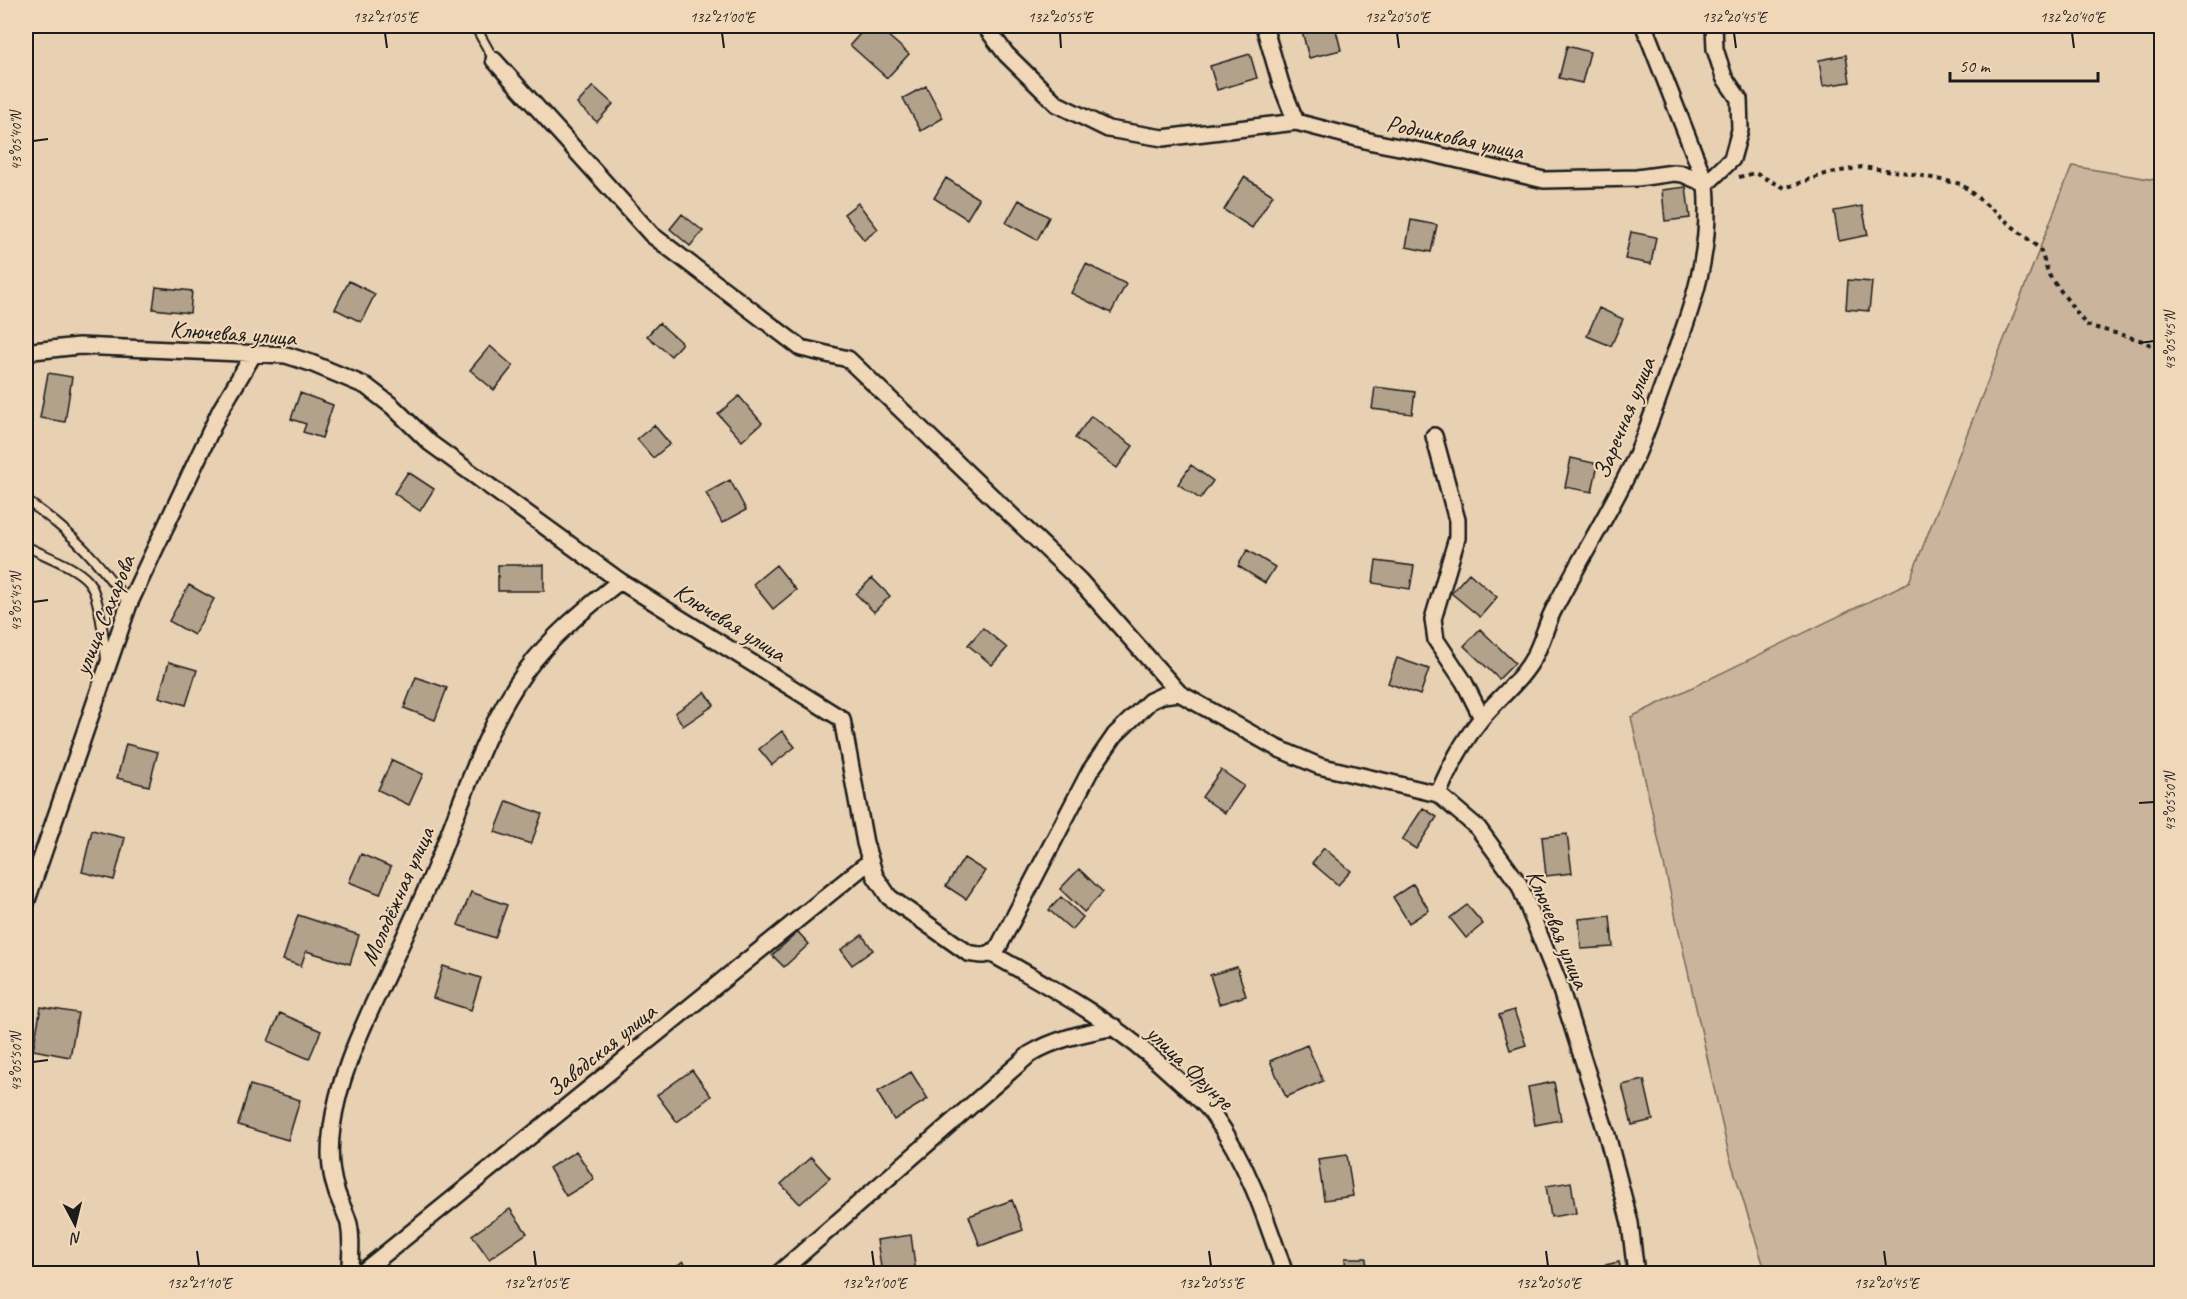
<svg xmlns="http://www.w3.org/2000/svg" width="2187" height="1299" font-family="Caveat,sans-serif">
<rect width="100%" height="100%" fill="#e8d0b2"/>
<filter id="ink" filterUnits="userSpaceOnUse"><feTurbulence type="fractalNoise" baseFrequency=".0167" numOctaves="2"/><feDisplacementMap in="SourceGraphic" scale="12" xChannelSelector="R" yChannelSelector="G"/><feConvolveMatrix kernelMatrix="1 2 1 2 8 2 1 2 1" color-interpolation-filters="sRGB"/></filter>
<g filter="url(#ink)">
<path fill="#cab59c" stroke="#73685c" stroke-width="1.5" d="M2072 166 2161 181V1273H1766L1729 1155 1631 717 1909 582Z"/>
<path fill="#b2a18b" stroke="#1c1c1c" stroke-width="1.5" d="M867 26H877L909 54 887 78 850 45Z
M1326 26H1335L1341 50 1309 58 1302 31Z
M1567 46 1590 52 1582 83 1559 78Z
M1250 54 1257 78 1217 90 1210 66Z
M1846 55 1850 82 1823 86 1819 60Z
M593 86 613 104 597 122 577 104Z
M926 86 943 118 921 131 903 98Z
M1244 177 1273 195 1252 228 1224 210Z
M946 178 979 199 967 219 934 198Z
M1686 187 1690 218 1665 221 1662 190Z
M1019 200 1049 217 1037 240 1006 223Z
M858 203 878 229 864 240 844 214Z
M1862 206 1868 235 1839 241 1834 211Z
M682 214 703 231 690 246 670 229Z
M1411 220 1437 225 1431 252 1406 247Z
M1631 232 1656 237 1651 264 1625 259Z
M1086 264 1126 284 1111 313 1071 293Z
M1848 280 1872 282 1869 311 1846 309Z
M349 281 375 294 361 322 335 309Z
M156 287 192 291 190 313 153 309Z
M1599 308 1623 319 1611 346 1587 336Z
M659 323 682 343 671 356 647 336Z
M490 346 513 366 494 390 470 370Z
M48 373 72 377 65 422 40 418Z
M1375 387 1415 392 1412 414 1372 409Z
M300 393 333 405 322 438 303 432 306 424 291 419Z
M739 396 762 423 742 441 718 414Z
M1091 416 1133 446 1117 468 1075 438Z
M654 425 670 444 653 458 637 439Z
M1571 458 1598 464 1592 492 1565 487Z
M1191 465 1213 481 1200 499 1178 484Z
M408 472 434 489 420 511 394 493Z
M730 480 746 510 722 523 706 493Z
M1247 550 1275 567 1265 583 1238 566Z
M1376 561 1414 566 1410 589 1373 583Z
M498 565H544V591H498Z
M776 565 796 590 773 609 753 584Z
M1469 573 1497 597 1480 617 1451 593Z
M872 578 890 596 874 612 856 594Z
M189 585 214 599 194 635 169 621Z
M983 628 1007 648 992 665 968 645Z
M1480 629 1515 663 1499 679 1464 646Z
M1397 658 1429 669 1420 695 1388 683Z
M169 662 197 670 186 705 159 697Z
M416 677 447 688 435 720 404 708Z
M705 692 714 705 683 726 675 713Z
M782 731 795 747 772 765 759 749Z
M126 744 158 752 149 786 117 778Z
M392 760 423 774 409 805 378 790Z
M1221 770 1244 786 1225 813 1202 797Z
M507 801 542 814 531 844 495 832Z
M1423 808 1437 817 1416 849 1402 840Z
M92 830 125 838 114 880 82 872Z
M1567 834 1572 873 1546 876 1542 837Z
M1324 848 1351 871 1338 885 1312 863Z
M361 854 391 867 380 894 349 882Z
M964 858 985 871 966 899 946 886Z
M1079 869 1103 892 1084 912 1060 889Z
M1413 884 1429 910 1409 923 1393 897Z
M471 892 507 905 495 938 458 925Z
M1061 897 1083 917 1072 930 1049 910Z
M1467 905 1483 924 1466 938 1450 918Z
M298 915 359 935 350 964 306 951 301 966 283 960Z
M1610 916 1613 947 1581 949 1579 919Z
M798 932 809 944 784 967 772 955Z
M862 935 873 950 852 965 841 950Z
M443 966 481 978 471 1010 433 998Z
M1237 967 1246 996 1219 1004 1210 975Z
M41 1007 78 1013 70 1057 33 1050Z
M1514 1010 1526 1045 1510 1050 1499 1015Z
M280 1013 321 1031 309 1059 268 1041Z
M1307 1045 1323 1081 1286 1097 1270 1061Z
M692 1070 711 1096 677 1122 657 1095Z
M911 1072 928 1099 894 1120 877 1092Z
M1644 1080 1653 1120 1632 1125 1622 1085Z
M1554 1082 1561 1120 1535 1125 1528 1087Z
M250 1085 300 1100 288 1140 238 1125Z
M576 1151 594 1179 566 1196 549 1168Z
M1347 1155 1353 1196 1324 1200 1318 1159Z
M811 1157 830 1178 800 1204 781 1184Z
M1571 1182 1576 1213 1551 1217 1546 1186Z
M1012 1200 1023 1230 980 1246 969 1216Z
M510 1209 527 1233 489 1259 472 1235Z
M911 1235 916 1274H882L877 1240Z
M1345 1258H1366L1367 1274H1346Z
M683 1261 692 1274H666Z
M1619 1262 1622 1274H1597L1596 1267Z"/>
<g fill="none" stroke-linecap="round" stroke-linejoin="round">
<defs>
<path id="service" d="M475 26 494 60
M26 501C37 507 46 515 56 523 88 549 105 572 129 604
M26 548 32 549C48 557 76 567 88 581 100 595 104 641 106 659"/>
<path id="minor" d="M985 26 1006 54 1057 104 1108 129 1163 138 1296 122
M1264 26 1281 84 1296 122 1373 142 1425 152 1544 180 1637 178 1674 173 1683 174 1706 184
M494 60 652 235 801 348 848 359 1079 580 1179 693
M1706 184 1732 159 1740 130 1739 99 1724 77 1715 49 1714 26
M26 356 33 351 79 346 286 355 311 363 366 386 392 406 430 443 620 581 842 719 865 843 875 876 889 897 968 953C982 956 989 957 999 946L1090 771 1115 735 1150 701 1163 695 1179 693 1277 748 1319 766 1438 794 1478 828 1519 884 1558 981 1607 1135 1630 1223 1636 1274
M1434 436 1457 520V538L1433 619 1436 640 1464 682 1482 718
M1438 794C1451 765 1461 744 1481 719 1498 698 1521 681 1534 657 1542 643 1546 625 1553 611 1579 561 1609 514 1633 463 1647 433 1657 400 1669 369 1693 307 1712 252 1706 184L1644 26
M26 903 129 604 221 409 253 355
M992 954C1060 992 1122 1027 1179 1081 1190 1091 1203 1101 1212 1113 1247 1161 1266 1218 1285 1274
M349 1274C351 1257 352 1240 349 1224 346 1212 339 1201 336 1190 329 1168 329 1149 332 1127 338 1082 357 1039 376 998 394 960 412 921 429 883 460 812 480 735 525 672 551 636 586 608 620 581
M360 1274 870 861
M778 1274 1030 1054C1057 1038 1085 1033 1115 1027"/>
</defs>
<use href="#service" stroke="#1c1c1c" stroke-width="12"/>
<use href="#minor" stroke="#1c1c1c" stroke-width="20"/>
<path stroke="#1c1c1c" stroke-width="4" stroke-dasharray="4.5 4.5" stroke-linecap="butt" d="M1739 177 1755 173 1785 188 1825 174 1862 167 1908 173 1961 184 2040 249 2049 275 2086 325 2140 340 2162 350"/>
<use href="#service" stroke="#f0d7b8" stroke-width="8"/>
<use href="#minor" stroke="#f0d7b8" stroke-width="15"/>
</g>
</g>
<path fill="none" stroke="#1c1c1c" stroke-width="2" d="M385 33 387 48M722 33 724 48M1060 33 1061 48M1397 33 1399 48M1734 33 1736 48M2072 33 2074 48M33 141 48 139M2139 343 2154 341M33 602 48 600M2139 803 2154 802M33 1062 48 1060M197 1251 199 1266M534 1251 536 1266M872 1251 874 1266M1209 1251 1211 1266M1546 1251 1548 1266M1884 1251 1886 1266"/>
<g text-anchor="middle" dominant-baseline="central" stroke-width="4.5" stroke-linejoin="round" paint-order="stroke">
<g font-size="24" fill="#1c1c1c" stroke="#f0d7b8">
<text transform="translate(1455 137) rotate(12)">Родниковая улица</text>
<text transform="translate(233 333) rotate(4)">Ключевая улица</text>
<text transform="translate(1624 418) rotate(-68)">Заречная улица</text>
<text transform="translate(104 615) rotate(-68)">улица Сахарова</text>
<text transform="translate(730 622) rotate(32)">Ключевая улица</text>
<text transform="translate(397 896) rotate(-66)">Молодёжная улица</text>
<text transform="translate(1558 929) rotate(67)">Ключевая улица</text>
<text transform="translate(601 1050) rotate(-39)">Заводская улица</text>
<text transform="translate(1190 1067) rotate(44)">улица Фрунзе</text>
</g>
</g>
<rect width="2187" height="1299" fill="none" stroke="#f0d7b8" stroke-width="66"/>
<g transform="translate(75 1224) rotate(173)" stroke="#f0d7b8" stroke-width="4.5" paint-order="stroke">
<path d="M0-4.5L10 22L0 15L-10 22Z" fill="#1c1c1c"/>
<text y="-9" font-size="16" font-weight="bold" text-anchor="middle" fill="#1c1c1c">N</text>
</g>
<path d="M1950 72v9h148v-9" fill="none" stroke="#1c1c1c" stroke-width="3"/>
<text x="1959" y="72" font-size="18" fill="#1c1c1c" stroke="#f0d7b8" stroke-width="4.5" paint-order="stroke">50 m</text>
<rect x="33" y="33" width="2121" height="1233" fill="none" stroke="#1c1c1c" stroke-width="2"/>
<g font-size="15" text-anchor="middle" fill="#1c1c1c">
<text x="385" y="22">132°21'05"E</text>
<text x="722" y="22">132°21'00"E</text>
<text x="1060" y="22">132°20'55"E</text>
<text x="1397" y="22">132°20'50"E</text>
<text x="1734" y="22">132°20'45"E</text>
<text x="2072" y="22">132°20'40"E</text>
<text transform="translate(16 141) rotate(-90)" y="5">43°05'40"N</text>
<text transform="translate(2170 341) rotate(-90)" y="5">43°05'45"N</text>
<text transform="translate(16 602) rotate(-90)" y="5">43°05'45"N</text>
<text transform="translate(2170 802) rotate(-90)" y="5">43°05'50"N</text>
<text transform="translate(16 1062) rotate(-90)" y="5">43°05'50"N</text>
<text x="199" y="1288">132°21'10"E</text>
<text x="536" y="1288">132°21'05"E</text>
<text x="874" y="1288">132°21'00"E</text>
<text x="1211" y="1288">132°20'55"E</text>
<text x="1548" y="1288">132°20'50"E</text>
<text x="1886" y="1288">132°20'45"E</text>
</g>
</svg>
